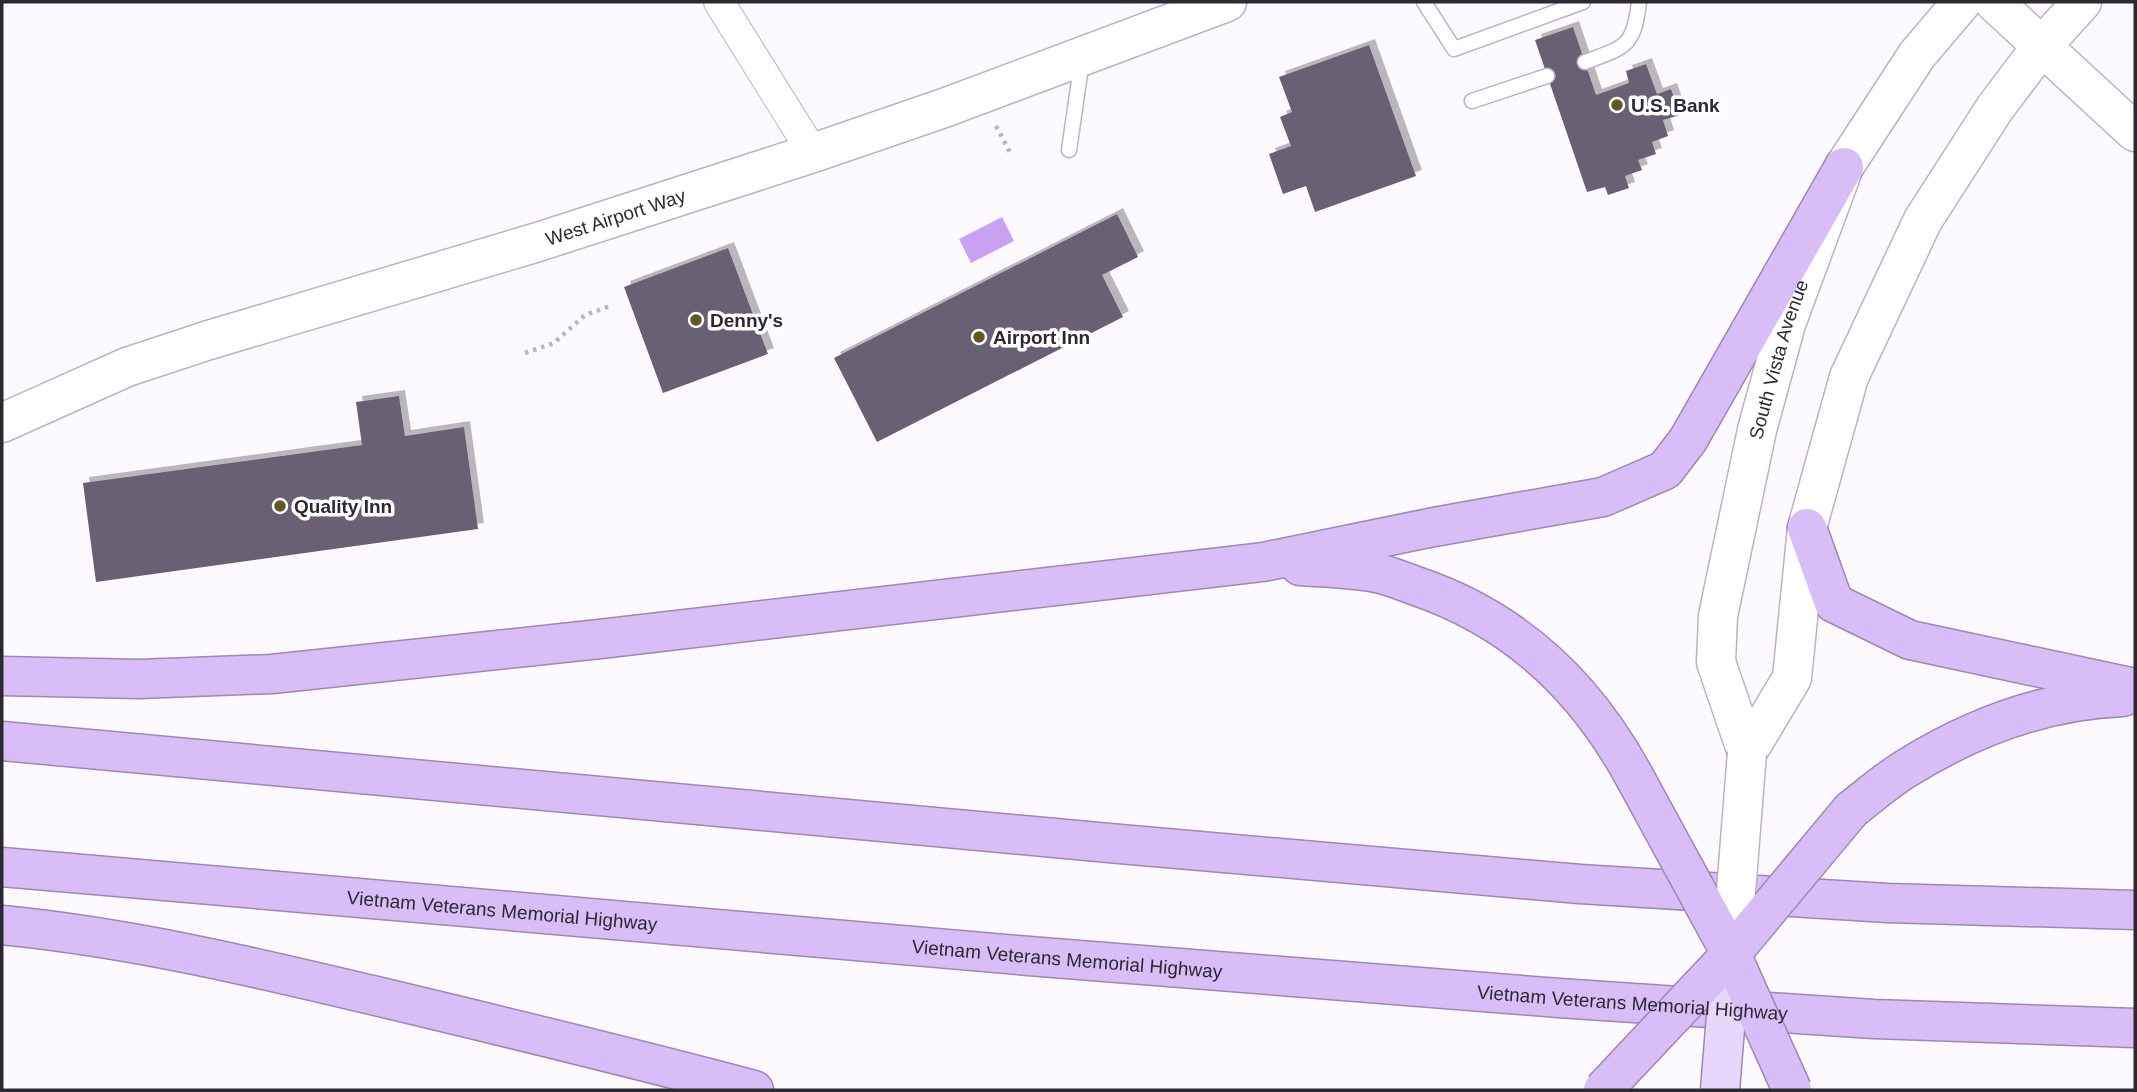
<svg xmlns="http://www.w3.org/2000/svg" width="2137" height="1092" font-family="Arial,sans-serif">
<defs>
<filter id="shadow"><feDropShadow dx="6" dy="-6" stdDeviation="0" flood-color="#0004"/></filter>
</defs>
<rect width="100%" height="100%" fill="#fcfafe"/>
<path fill="#c9a1f3" d="M1002 217 1014 241 971 263 959 239Z"/>
<path fill="#696073" filter="url(#shadow)" d="M1573 27 1596 95 1629 83 1626 71 1646 64 1657 94 1671 89 1680 115 1663 120 1668 136 1652 142 1656 154 1638 160 1642 170 1625 176 1629 188 1608 195 1605 187 1587 192 1535 40Z
M1369 45 1416 176 1315 212 1306 186 1283 194 1269 154 1291 146 1280 117 1292 112 1279 77Z
M1117 214 1138 257 1102 275 1123 317 877 442 834 358Z
M728 248 768 354 663 393 624 287Z
M399 396 405 436 464 427 478 529 96 582 83 483 362 445 356 402Z"/>
<g fill="none" stroke-linecap="round" stroke-linejoin="round">
<defs>
<path id="lane" d="M1424 2 1454 49 1583 2
M1585 62C1625 47 1634 47 1639 2
M1472 101 1547 76
M1069 150 1082 60"/>
<path id="street" d="M719 2 813 153"/>
<g id="secondary">
<path d="M1994 2 2135 132"/>
<path id="s1" d="M2 423 127 367 209 340 538 242 813 153 944 108 1227 2"/>
<path d="M1747 753 1792 678 1807 528 1849 377 1923 220 1995 108 2041 47 2082 2"/>
<path id="s2" d="M1747 753 1716 662 1718 616 1757 430 1786 324 1844 167 1917 55 1962 2"/>
</g>
<g id="highway">
<path d="M1807 528 1834 603 1910 640 2135 688"/>
<path d="M1300 566C1326 568 1355 568 1381 574 1393 577 1405 582 1416 586 1514 619 1585 686 1634 776"/>
<path d="M2 676 139 679 272 674 600 639 1263 562 1434 527 1603 497 1665 470 1688 440 1844 167"/>
<path d="M2 741 1120 844 1580 884 1888 903 2135 910"/>
<path d="M1851 810C1869 796 1887 780 1907 768 1973 727 2045 700 2123 697"/>
<path id="s3" d="M2 867 1029 956 1559 998 1874 1019 2135 1028"/>
<path d="M2 925C135 938 263 969 393 1000 514 1029 634 1058 754 1090"/>
</g>
</defs>
<use href="#lane" stroke="#bcb2c8" stroke-width="17"/>
<use href="#street" stroke="#bcb2c8" stroke-width="32"/>
<use href="#secondary" stroke="#bcb2c8" stroke-width="41"/>
<use href="#highway" stroke="#9c89b2" stroke-width="41"/>
<path stroke="#b9b7bc" stroke-width="4.5" stroke-dasharray="3.5 5" stroke-linecap="butt" d="M996 126 1012 156
M525 353 554 343 585 315 613 305"/>
<use href="#lane" stroke="#fff" stroke-width="14"/>
<use href="#street" stroke="#fff" stroke-width="30"/>
<use href="#secondary" stroke="#fff" stroke-width="38"/>
<use href="#highway" stroke="#d8bdf7" stroke-width="38"/>
<defs>
<path id="secondary-bridge" d="M1731 954 1747 753"/>
<path id="primary-bridge" d="M1720 1090 1731 954"/>
<path id="highway-bridge" d="M1634 776 1731 954 1792 1090
M1603 1090 1731 954 1851 810"/>
</defs>
<use href="#secondary-bridge" stroke="#bcb2c8" stroke-width="41" stroke-linecap="butt"/>
<use href="#primary-bridge" stroke="#9c89b2" stroke-width="41" stroke-linecap="butt"/>
<use href="#highway-bridge" stroke="#9c89b2" stroke-width="41" stroke-linecap="butt"/>
<use href="#secondary-bridge" stroke="#fff" stroke-width="38"/>
<use href="#primary-bridge" stroke="#e8d7fa" stroke-width="38"/>
<use href="#highway-bridge" stroke="#d8bdf7" stroke-width="38"/>
</g>
<g fill="#635723" stroke="#fff" stroke-width="2.5">
<circle cx="1617" cy="105" r="7"/>
<circle cx="696" cy="320" r="7"/>
<circle cx="979" cy="337" r="7"/>
<circle cx="280" cy="506" r="7"/>
</g>
<g text-anchor="middle" dominant-baseline="central" stroke-width="7" stroke-linejoin="round" paint-order="stroke">
<g font-size="19" font-weight="bold" fill="#2d2932" stroke="#fff" text-anchor="start">
<text x="1631" y="105">U.S. Bank</text>
<text x="710" y="320">Denny's</text>
<text x="993" y="337">Airport Inn</text>
<text x="294" y="506">Quality Inn</text>
</g>
<g font-size="19" fill="#2d2932" stroke="#fff">
<text stroke="none"><textPath href="#s1" startOffset="648">West Airport Way</textPath></text>
<text stroke="none"><textPath href="#s2" startOffset="406">South Vista Avenue</textPath></text>
<text stroke="none"><textPath href="#s3" startOffset="502">Vietnam Veterans Memorial Highway</textPath></text>
<text stroke="none"><textPath href="#s3" startOffset="1069">Vietnam Veterans Memorial Highway</textPath></text>
<text stroke="none"><textPath href="#s3" startOffset="1636">Vietnam Veterans Memorial Highway</textPath></text>
</g>
</g>
<rect width="2137" height="1092" fill="none" stroke="#2d2932" stroke-width="7"/>
</svg>
